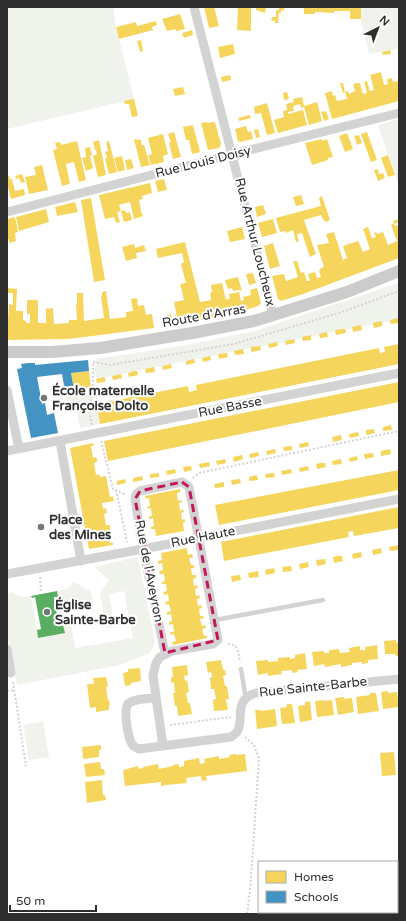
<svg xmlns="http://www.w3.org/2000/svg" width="406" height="921" font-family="'Varela Round',sans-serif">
<rect width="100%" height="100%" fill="#fff"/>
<path fill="#f0f3ec" d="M7 7H113L116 27 134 99 7 129Z
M361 7H399V49L369 54 361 19Z
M399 119V186L378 125Z
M399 283V319L96 379 95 371 96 359 181 346 255 331Z
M91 387 97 404 100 424 80 428 76 404 67 406 65 391Z
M138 557 155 643 150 653 120 665 17 685 7 632V594L11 592 23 597 31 596 39 638 64 633 57 591 67 589 74 582 90 591 93 600 68 605 75 648 133 638 124 591 109 594 115 627 106 628 100 593 109 580 94 567Z
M43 721 49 757 29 760 23 725Z"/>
<path fill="#f6d55c" d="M204 7H214L219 26 209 28Z
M238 7H251V31L237 30Z
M256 7H266L265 13 256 10Z
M279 7H284V11L281 10V13H279L278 23H275V21L271 20 272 17H276V10H279Z
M304 7H361V19H350V11H334V13L315 12V14H304Z
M180 14 185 29 176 31V29L167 31 162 19Z
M156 21 157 25 152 27 153 30 119 39 116 27 136 22 137 26Z
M192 30 193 35 184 38 182 33Z
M141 40 143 51 140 52 137 41Z
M233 44 235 54 220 58 218 47Z
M390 50 391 54 383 55 382 52Z
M381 72 384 85 388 84 387 79 392 78 393 82 398 81 399 101 332 119 325 93 332 91 333 96 335 95 337 101 347 99 345 92 348 91 349 94 355 91 353 84 357 83H360L363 94 367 93 364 82 367 81 370 91 374 90 370 75Z
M230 75 231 80 222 82 221 77Z
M340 83H343L345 92 343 93Z
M183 87 185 94 175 96 173 89Z
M287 92 289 99 284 100 283 93Z
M302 97 304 106 317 102 322 121 309 125 304 107 301 108 300 104 293 106 294 111 288 112V114L303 110 307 125 278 133 274 120 284 117 283 111 287 110 286 104 294 102 293 99Z
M134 99 138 116 132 117 129 104H125L124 101Z
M267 103 275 133 267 135 261 113 255 114 254 107Z
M326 111 329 119 324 121 321 112Z
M250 115 251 118 239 121 238 118Z
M207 122V123L215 122 221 144 219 148 208 150 201 123Z
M193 125 200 152 192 154 189 140H186L183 127Z
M246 126 248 132 251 131 253 139 240 142 238 141 235 129Z
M258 129 260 137 256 138 254 130Z
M174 132 181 157 173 159 169 143 171 142 168 134Z
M367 132 377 160 371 162 361 134Z
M347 133 353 149 345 152 339 136Z
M163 134 168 154 163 156 164 162 151 165 148 155 152 154 148 138Z
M359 135 362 143 357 145 354 136Z
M134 139 141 140 142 145H144L150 165 141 167Z
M322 139V141L327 139 333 157 328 158V160L312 165 305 143Z
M99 140 106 175 98 177 93 156 97 154 96 150H95L93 142Z
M77 141 86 180 79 182 74 162 66 164 70 184 62 186 53 150 57 149 55 143 60 142 61 145Z
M109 141 117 172 109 174 105 159 107 158 105 152 108 151 106 142Z
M90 147 92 155 90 156 93 168 86 171 82 158 86 157 85 148Z
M388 155 395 175 388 177 381 158Z
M122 156 125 170 118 172 114 158Z
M131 159 134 168 127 170 125 160Z
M42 165 48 190 29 194 25 177 36 175 34 167Z
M378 169 379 174 383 173 385 178 378 181 374 170Z
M22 174 25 182 21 183 19 178 16 179 15 176Z
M7 176H9L10 179H12L15 191 24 189 25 195 11 199 7 183Z
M164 179 167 190 158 192 155 181Z
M150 183 152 193 142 196 143 199 139 200 141 209H140L143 216 134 219 130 202 119 205 121 211 125 210 126 213 130 212 132 220 124 222 121 211 117 212 120 222 116 223 114 217 105 219 99 195Z
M301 195 304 204 296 206 293 197Z
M322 196 330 220 326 222 323 219 321 215 304 220 316 254 310 257 302 233 297 234 299 241 296 242 293 230 286 233 285 231 280 232 276 218 321 206 319 198Z
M91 198 105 280 94 282 81 200Z
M75 202 78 212 57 216 55 207Z
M263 205 266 214 257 217 255 207Z
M46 209 49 222 19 231 16 217Z
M15 217 18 232 15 233 16 241 10 243 7 236V219Z
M273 219 277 233 262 237 258 223Z
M399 219V222L394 224 395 226 397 225 399 229V258L303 294 281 301 278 299 272 276 284 274 286 281 298 277 293 261H297L301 273 304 272 307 281H310L308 274 315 272 317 278 321 277 319 271 321 268 324 267 317 245 329 243 326 234 334 232 343 260 347 258 343 246 358 241 363 252 370 249 363 229 368 227 372 238 376 237 374 233 376 232 377 234 383 232 388 245 397 241 391 225 394 223 393 221Z
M242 227 245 239 230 242 227 231Z
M185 242 200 302 211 300 210 293 212 292 211 285 222 283 226 300 230 298 229 294 239 292 241 301 244 300 243 297 251 295 250 290 257 288 261 303 258 306 239 312 203 320 190 322 189 319 178 322 174 302 184 300 180 284 186 283 181 264 184 262 182 253 158 258 156 249Z
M273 243 280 266 270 269 264 246Z
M134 244 135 248 144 245 146 251 136 253 137 258 126 261 122 247Z
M253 273 256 283 249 285 246 274Z
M238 277 242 291 239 290 233 291 232 288 228 289 225 280Z
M7 288 17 289 16 311H23V320L26 321V323H30V314H27V300H38V323H46V309L53 308 54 324 69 323V320H77L76 304H77V293H83L84 321 104 318 101 296H102V292L106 291 110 319 126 317V312L133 311 131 299 137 298 138 306 144 305 146 315 152 314 154 328 69 339 7 340 9 304 13 305V293H7Z
M171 314 174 325 168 326 166 315Z
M398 318 399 323 391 324 390 320Z
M382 321V326L374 328 373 323Z
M361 325 362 330 353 332 352 327Z
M342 329H345L346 333 336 335 335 330Z
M327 332 328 337 320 338 319 334Z
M311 335V340L303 341 302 337Z
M294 339 295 343 286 345 285 341Z
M277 342 278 346 269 348 268 344Z
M399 344V364L100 424 97 404 188 386 189 392 197 390 196 385 379 348 380 353 385 352 384 347Z
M260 346 261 350 251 352V347Z
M243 349 244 354 235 355 234 351Z
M227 353 228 357 219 359 218 354Z
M210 356 211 360 203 362 202 358Z
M194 359 195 363 186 365V361Z
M171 364 172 368 163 370 162 366Z
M154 367 155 372 146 373 145 369Z
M89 371 91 387 74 390 71 373Z
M134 371H137L138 375 129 377 128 373Z
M121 374 122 378 113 380 112 376Z
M105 377V382L97 383 96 379Z
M399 382V402L108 461 104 441Z
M391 425 392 430 383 431V427Z
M374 429 375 433 366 435V430Z
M358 432 359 436 350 438 349 434Z
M341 435 342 440 333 442 332 437Z
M308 442 309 446 300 448 299 444Z
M93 443 94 446H91L93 458 96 457 97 460V462L94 463 96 475 99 474 100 477 106 476 110 497 113 496 114 501 102 503 103 509 106 508 107 513 104 514 106 525H110V530H107L110 543H113V545L89 549 70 448Z
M292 446V450L284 451 283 447Z
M275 449 276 453 267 455 266 451Z
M390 449 391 454 381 456V451Z
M258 452 259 456 250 458 249 454Z
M373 453 374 457 365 459 364 454Z
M242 455 243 459 234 462 233 457Z
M357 456 358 460 350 462 349 458Z
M225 459 226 463 217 465 216 461Z
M341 459 342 464 333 465 332 461Z
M209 462 210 466 200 468 199 464Z
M320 463H325L326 467 317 469 316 464Z
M191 466 192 470 184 472 183 467Z
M308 466 309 470 300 472 299 468Z
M175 469 176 473 167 475 166 471Z
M291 469 292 473 282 475 281 471Z
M399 470V490L219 525 215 505Z
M159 473V477L150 478V474Z
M274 473 275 477 266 478 265 474Z
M257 475 258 480 249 481V477Z
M142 476 143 480 133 482V478Z
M125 479 126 483 117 485V481Z
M240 479 241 483 232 485 231 480Z
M224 482V487L215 488 214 484Z
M180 489V492L177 493 178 501 182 500V502L179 503 180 511 183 509 184 512 181 513 182 520 185 519V522L183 523 184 531 156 536 155 529H151V527L154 526 153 518 149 519V516H152L151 508 148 509 147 507 150 506 149 498 146 499 145 496Z
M399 507V528L354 536 353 531 348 532 349 537 224 561 221 542Z
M399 545V550L390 551 389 547Z
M187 548 188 555 192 554 193 558H189L191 565H194V568H191L192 575H196V578L193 579 194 586 197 585 198 588 195 589 196 596 199 595 200 598 197 599 198 606 201 605 202 608 199 609 200 616H203L204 618 200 619 202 626 205 625 206 628 202 629 204 636H207V638L173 645 172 642 176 641 174 634 171 635 170 632H174L173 624 169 625V622L172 621 171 614 167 615V612L171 611 169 604 166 605 165 602 169 601 168 594 164 595 163 592 167 591 166 584H162V582L165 581 164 574H160L159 571 163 570 162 563 158 564V561L162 560 161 553Z
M381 548 382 553 373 555 372 550Z
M361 552 362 557 353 559 352 554Z
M337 556H342L343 561 334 563 333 557Z
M325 559 326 564 317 566 316 560Z
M308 562 309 567 300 569 299 564Z
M291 566 292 571 283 572 282 567Z
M274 568 275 573 266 575 265 570Z
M258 571 259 577 249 578 248 573Z
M240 575 241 580 232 582 231 576Z
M396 640V643H399V656H396L395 654H385L384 641Z
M377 645 378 659 368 660V663L362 664V662L352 663V665L341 667V664L325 667 324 664 314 666 312 652 324 651V653H329V650L339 649 340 653 350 652 349 648 360 646V650H365V647Z
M305 653 307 669 297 670 298 672 292 673V670L281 671 282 674 268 676V673L258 675 256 661 268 660V662L278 661V658L290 657V659L295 658V655Z
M221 660 223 670H225L226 675 223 676 225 686H227L228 692 229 699H226L228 710 214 711 213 700 216 699 214 689H211L210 678 212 677 211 672 208 673 206 662Z
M187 665 188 675 184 676 185 681 187 680 189 692 186 693 188 703H190L192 714 178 716 177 706H175L173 693H175L174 682 171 683V677H173L172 667Z
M140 668 141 681 131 683V685L125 686 123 673 128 672V669Z
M106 677 108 687H106L108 700H109L110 705H109V710L96 712V707L90 708 87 684H94L93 678Z
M388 691V693L397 692 399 707 383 709 381 692Z
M370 693H376L379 711 358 714 356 697 370 695Z
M344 697V699L352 698 354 712 338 715 335 698Z
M323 700 324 701 332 700 334 715 317 717 315 701Z
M310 701 312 720 300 722 298 706 305 705V702Z
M287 704H292L295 723 282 724 280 708 287 707Z
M275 709 277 726 257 729 255 710H260L261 711Z
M101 745V750H99V757L83 759 82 747Z
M394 752 396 775 382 776 380 753Z
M236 754V755L245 754 247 771 206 776 207 780 202 781 201 776 186 778 187 783 166 785 161 786V782L125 786 123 770 138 766V769L143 768V767L158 764 159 769 173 766V765L179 764V767L184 766V761L199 758 200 764 205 763 204 759 219 756V759L230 757 229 755Z
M100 762 101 769H104L105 775 86 777 84 764Z
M102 780 103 795H105L106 800 87 803 85 782Z"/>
<path fill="#4393c3" d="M88 360 89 371 71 373 74 390 65 391 62 374 37 377 42 404 45 403 47 415 54 413 58 433 31 438 17 369 22 368 21 364 28 363H35V365Z"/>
<path fill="#5aae61" d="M57 591 58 597H54L59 626 63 625 65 633 38 638 37 630 41 629 35 597 32 598 31 596Z"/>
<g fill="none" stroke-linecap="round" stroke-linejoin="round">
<path stroke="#d3d3d3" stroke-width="2" stroke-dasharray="2 2" stroke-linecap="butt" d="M93 362 110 365 234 344 342 312 399 291
M92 425 89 410 93 389V362
M101 441 113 489 126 495
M193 478 199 473 399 431
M116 490 127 542
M40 577 41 591
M228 644C239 644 238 653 240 662
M13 682 26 766
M7 691 15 690
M170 725 231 717
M245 737 254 745 259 759 250 891 247 914"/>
<path stroke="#d3d3d3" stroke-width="4.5" d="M215 620 323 600
M241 669 246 699"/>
<path stroke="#d3d3d3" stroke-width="9" d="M194 7 273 315
M7 212 245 151 399 113
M7 390 19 449
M60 441 81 561
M7 451 399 373
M7 574 143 549 399 499
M7 649 11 673
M156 698C148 699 134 698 128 704 123 709 128 738 132 744 134 747 136 748 139 749L231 737C234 735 237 733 238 730 244 719 233 699 256 693L399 679
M163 746 153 675 156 663 160 657 172 651 213 644 218 640 189 487 182 482 140 491 136 494 135 499 143 549 165 653"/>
<path stroke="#ccc" stroke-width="12" d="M7 352H52L100 348 192 333 254 321 347 292 399 271"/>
</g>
<path fill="none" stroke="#c2185b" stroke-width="3" stroke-dasharray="8 5" stroke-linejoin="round" d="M182 482 189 487 218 640 165 653 135 499 140 491Z"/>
<g fill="#777" stroke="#fff" stroke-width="1.5">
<circle cx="44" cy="398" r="4"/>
<circle cx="41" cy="527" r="4"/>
<circle cx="47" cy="612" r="4"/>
</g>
<g text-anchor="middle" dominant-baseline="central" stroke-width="4" stroke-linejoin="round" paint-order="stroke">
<g font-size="13" fill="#2e2e2e" stroke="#fff">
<text transform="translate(203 162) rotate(-14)">Rue Louis Doisy</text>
<text transform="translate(255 242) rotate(76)">Rue Arthur Loucheux</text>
<text transform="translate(204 316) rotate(-10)">Route d'Arras</text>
<text transform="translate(230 407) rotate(-11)">Rue Basse</text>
<text transform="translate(203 537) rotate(-11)">Rue Haute</text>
<text transform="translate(149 571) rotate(79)">Rue de l'Aveyron</text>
<text transform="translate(313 687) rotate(-6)">Rue Sainte-Barbe</text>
</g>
<g font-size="13" font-weight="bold" fill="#2e2e2e" stroke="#fff" text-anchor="start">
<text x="52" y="391">École maternelle<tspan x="52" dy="15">Françoise Dolto</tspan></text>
<text x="49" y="520">Place<tspan x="49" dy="15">des Mines</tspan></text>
<text x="55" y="605">Église<tspan x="55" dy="15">Sainte-Barbe</tspan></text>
</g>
</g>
<rect width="406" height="921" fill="none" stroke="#2e2e2e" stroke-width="16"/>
<rect x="258" y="861" width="140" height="52" fill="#ffffff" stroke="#ababab"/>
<rect x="266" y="871" width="20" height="12" fill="#f6d55c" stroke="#ababab"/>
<text x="294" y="881" font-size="12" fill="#2e2e2e">Homes</text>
<rect x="266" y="891" width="20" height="12" fill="#4393c3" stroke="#ababab"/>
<text x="294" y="901" font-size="12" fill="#2e2e2e">Schools</text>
<g transform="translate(378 28) rotate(42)" stroke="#ffffff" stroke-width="3" paint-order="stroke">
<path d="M0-3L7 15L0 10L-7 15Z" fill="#2e2e2e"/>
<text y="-6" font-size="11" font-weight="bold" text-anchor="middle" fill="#2e2e2e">N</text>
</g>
<path d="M10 905v6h86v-6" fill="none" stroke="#2e2e2e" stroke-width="2"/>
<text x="16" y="905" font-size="12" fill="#2e2e2e" stroke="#ffffff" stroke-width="3" paint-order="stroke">50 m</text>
</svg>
